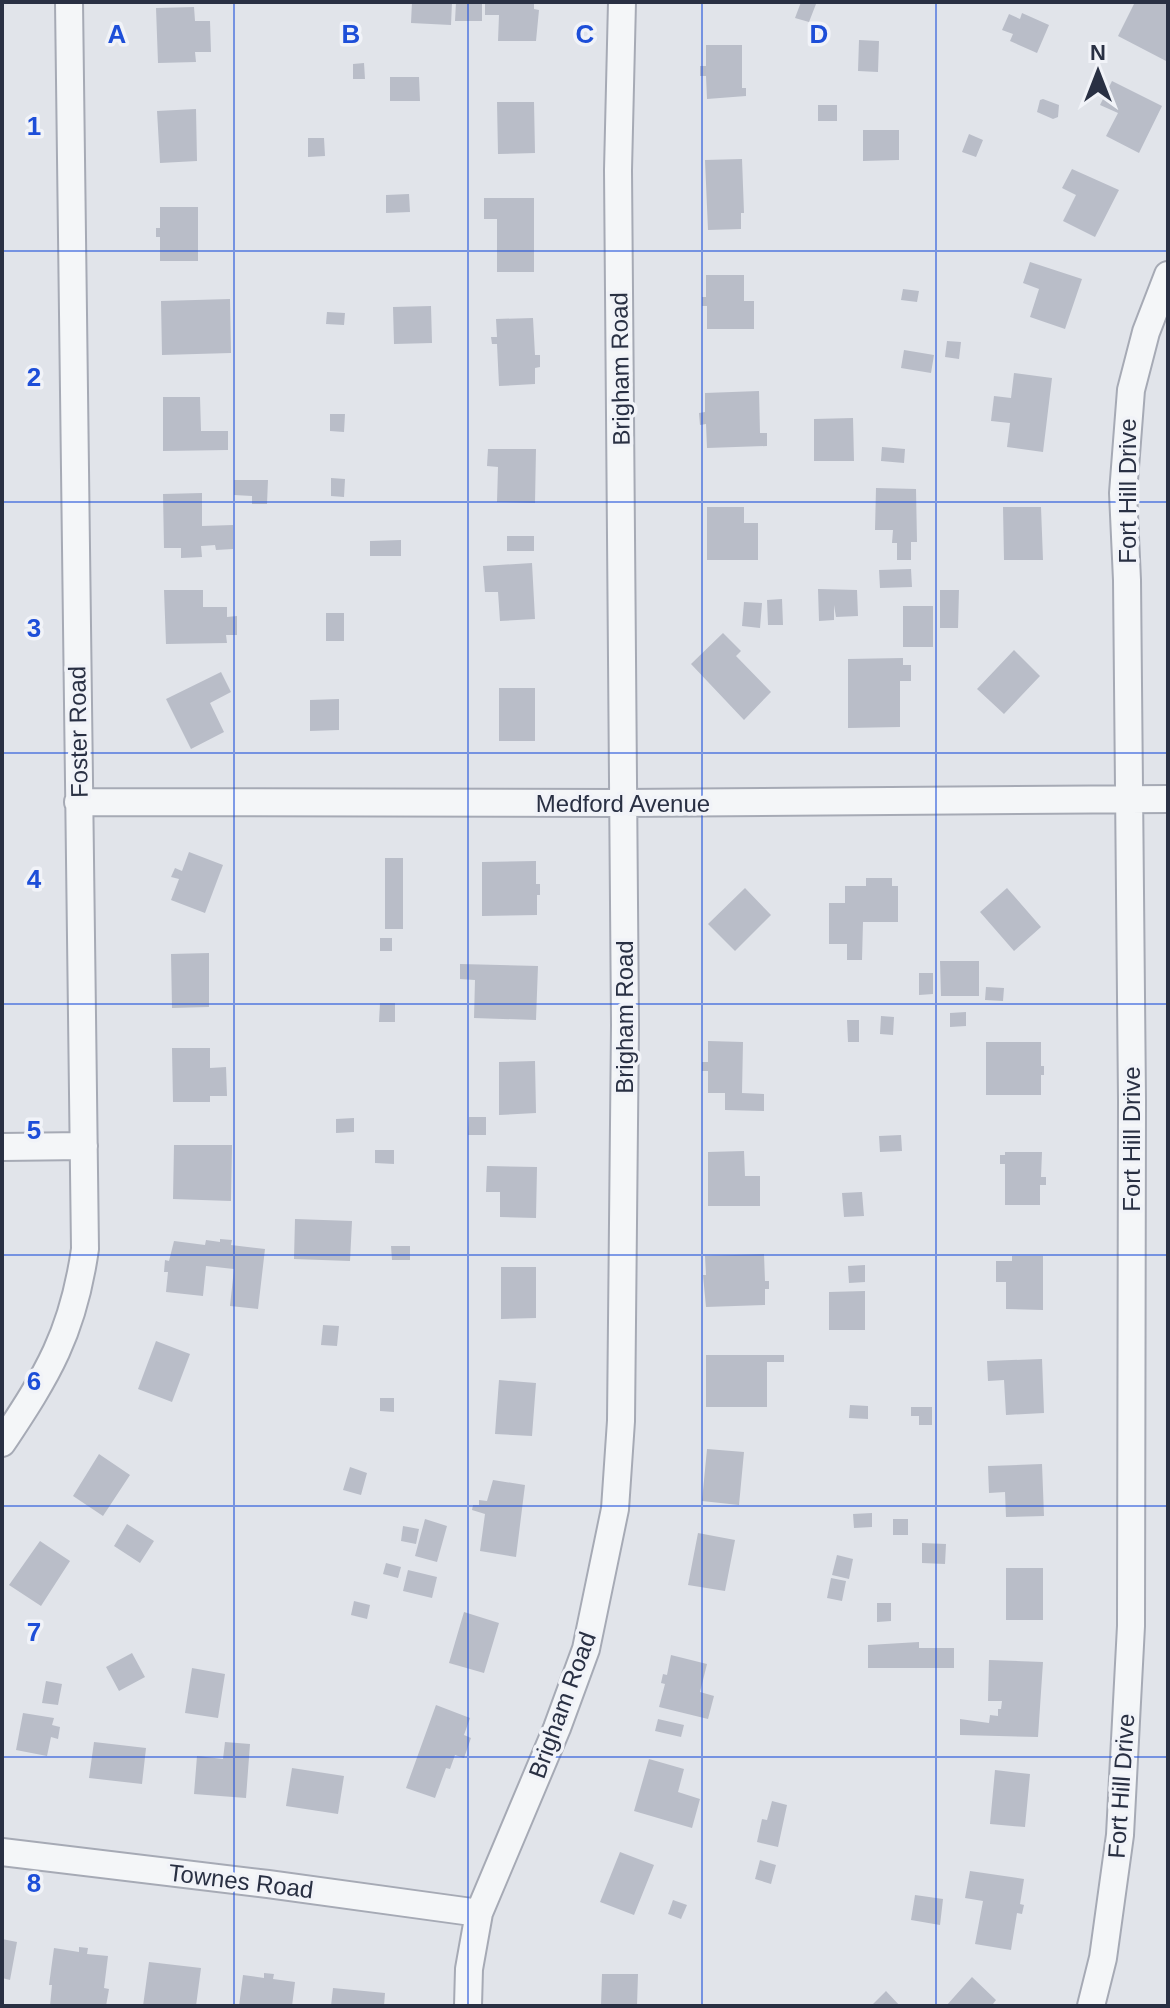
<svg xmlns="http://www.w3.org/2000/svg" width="1170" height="2008" font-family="Arial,sans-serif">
<rect width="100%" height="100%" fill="#e1e4ea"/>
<path fill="#b9bdc8" d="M412 2H452L451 25 411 23Z
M456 2H482V21H455Z
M485 2H534V9L539 10 536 41H498L499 15H485Z
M801 2 816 4 809 22 795 18Z
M1135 2 1168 4V62L1118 36Z
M194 7 195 21H210L211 52H195L196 62 158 63 156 8Z
M1022 13 1049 25 1037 53 1010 41 1013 34 1002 30 1009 14 1020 19Z
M859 40 879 41 878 72 858 71Z
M706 45H742V88H746V96L707 99 706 76H700V66H706Z
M364 63 365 79H353V64Z
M390 77H419L420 101H390Z
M1112 81 1162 106 1139 153 1106 136 1118 113 1100 105Z
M1043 99 1059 105 1058 117 1053 119 1037 112 1040 100Z
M497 102H534L535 153 498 154Z
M818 105H837V121H818Z
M196 109 197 161 160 163 157 111Z
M863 130H899V160L863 161Z
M969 134 983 140 976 157 962 152Z
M308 138H324L325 156 308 157Z
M742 159 744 213H741V229L708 230 705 160Z
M1072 169 1119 190 1095 237 1063 221 1076 195 1062 188Z
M409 194 410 212 386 213V195Z
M484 198H534V272H497V219H484Z
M160 207H198V261H160V237H156V228H160Z
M1030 262 1082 279 1065 329 1030 317 1039 289 1023 283Z
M706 275H744V301H754V329H707V306H702V297H706Z
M903 289 919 291 917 302 901 300Z
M230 299 231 353 162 355 161 301Z
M431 306 432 343 394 344 393 307Z
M327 312 345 313 344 325 326 324Z
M533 318 535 355H540V367L535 368V384L499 386 497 344H492L491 337H497L496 319Z
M947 341 961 342 959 359 945 357Z
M904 350 934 355 931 373 901 368Z
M1014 373 1052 378 1043 452 1007 447 1010 423 991 421 994 396 1011 398Z
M759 391 760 433H767V446L707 448 706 424 700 425 699 413 705 412V393Z
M163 397H200L201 431H228V450L163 451Z
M330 414H345L344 432 330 431Z
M853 418 854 461H814V419Z
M882 447 905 449 904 463 881 461Z
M488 449H536L535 503 497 502 498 467 487 466Z
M331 478 345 479 344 497 331 496Z
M234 480H268L267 504H252V496L234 495Z
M876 488 916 489 917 542H911V560H897V543H892L893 530H875Z
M202 493V526L233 525V549L216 550 215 545 201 546 202 557 181 558V548H164L163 494Z
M707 507H744V523H758V560H707Z
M1003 507H1041L1043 560H1004Z
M507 536H534V551H507Z
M401 540V556H370V541Z
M532 563 535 619 500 621 498 592H485L483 566Z
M911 569 912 587 880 588 879 570Z
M818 589 857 590 858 616 836 617 834 605V620L819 621Z
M164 590H203V607H227V617L237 616V635H226L227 643 166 644Z
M940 590H959L958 628H940Z
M782 599 783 625H768L767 600Z
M744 602 762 603 760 628 742 626Z
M903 606H933V647H903Z
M326 613H344V641H326Z
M723 633 741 651 736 656 771 692 744 720 691 664Z
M1014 650 1040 676 1004 714 977 689Z
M903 658V665H911V681H900V727L848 728V659Z
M221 672 231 692 210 703 224 732 191 749 166 699Z
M499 688H535V741H499Z
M339 699V730L310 731V700Z
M189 852 223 865 205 913 171 900 179 879 171 877 175 868 182 871Z
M385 858H403V929H385Z
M536 861V884H540V895H537V915L482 916V862Z
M866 878H892V886H898V922H863L862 960H847V944H829V903H845V886H866Z
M745 888 771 915 735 951 708 924Z
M1007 888 1041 927 1014 951 980 912Z
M380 938H392V951H380Z
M209 953V1007L172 1008 171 954Z
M940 961H979V996H941Z
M460 964 538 966 536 1020 474 1018 475 980 460 979Z
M919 973H933V994L919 995Z
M986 987 1004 988 1003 1001 985 1000Z
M380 1003H395V1022H379Z
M966 1012V1026L950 1027V1013Z
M881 1016 894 1017 893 1035 880 1034Z
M847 1020H859V1042H848Z
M708 1041 743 1042 742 1093 764 1094V1111L725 1110V1093H708V1071H702V1062H708Z
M986 1042H1041V1066H1044V1075H1041V1095H986Z
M172 1048H210V1068L226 1067 227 1096H210V1102H173Z
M535 1061 536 1113 499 1115V1062Z
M469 1117H486V1135H468Z
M354 1118V1132L336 1133V1119Z
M901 1135 902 1151 880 1152 879 1136Z
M174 1145H232L231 1201 173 1199Z
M375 1150H394V1164L375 1163Z
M744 1151 745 1176H760V1206H708V1152Z
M1005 1152H1042L1041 1177H1046V1185H1040V1205H1005V1164H1000V1155H1005Z
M487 1166 537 1167 536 1218 500 1217V1192H486Z
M862 1192 864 1216 844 1217 842 1193Z
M295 1219 352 1221 350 1261 294 1259Z
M220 1239 232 1240 231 1245 265 1249 258 1309 230 1306 234 1269 206 1266 203 1296 166 1292 168 1272H164L165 1260 169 1261 174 1241 205 1245 206 1240 220 1242Z
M391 1246H410V1260H392Z
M764 1254 765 1281H769V1289H765V1305L706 1307 703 1275H706L705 1256Z
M1012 1256H1043V1310L1006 1309V1282H996V1261H1012Z
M865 1265V1282L849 1283 848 1266Z
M501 1267H536V1318L501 1319Z
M865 1291V1330H829V1292Z
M323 1325 339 1326 337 1346 321 1345Z
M156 1341 190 1354 172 1402 138 1389Z
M706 1355H784V1362H767V1407H706Z
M1042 1359 1044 1413 1006 1415 1004 1380 988 1381 987 1361Z
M499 1380 536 1383 532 1436 495 1434Z
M380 1398H394V1412L380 1411Z
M850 1405 868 1406V1419L849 1418Z
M911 1407H932V1425H919V1416H911Z
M707 1449 744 1452 739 1505 702 1501Z
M99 1454 130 1475 103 1516 73 1496Z
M1042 1464 1044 1516 1006 1517 1005 1492 989 1493 988 1466Z
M350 1467 367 1473 361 1495 343 1490Z
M493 1480 525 1485 516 1557 480 1551 485 1514 472 1510 473 1505H479V1500L487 1501Z
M872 1513V1527L854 1528 853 1514Z
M425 1519 447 1526 437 1562 415 1556Z
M893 1519H908V1535H893Z
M127 1524 154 1541 140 1563 114 1546Z
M403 1526 419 1529 416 1544 401 1541Z
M698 1533 735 1540 725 1591 688 1585Z
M40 1541 70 1561 41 1606 9 1585Z
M922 1543 946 1544 945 1564 922 1563Z
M837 1555 853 1559 849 1579 832 1575Z
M386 1563 401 1567 398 1578 383 1574Z
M1006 1568H1043V1620H1006Z
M408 1570 437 1577 432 1598 403 1591Z
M831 1578 846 1581 842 1601 827 1598Z
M354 1601 370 1605 367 1619 351 1615Z
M877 1603H891V1621L877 1622Z
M464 1612 499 1623 484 1673 449 1663Z
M919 1642V1648H954V1668H868V1645Z
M132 1653 145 1677 119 1691 106 1667Z
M671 1655 707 1664 700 1692 714 1696 708 1719 659 1707 665 1684 661 1683 663 1674 667 1675Z
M989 1660 1043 1662 1038 1737 960 1735V1719L989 1723 990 1715 998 1716V1709H1001L1002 1701H988Z
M192 1668 225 1674 218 1718 185 1713Z
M46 1681 62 1684 58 1705 42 1703Z
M436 1705 470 1718 464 1735 471 1738 464 1758 455 1755 450 1769 446 1768 435 1798 406 1788Z
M23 1713 54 1718 52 1725 60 1727 58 1739 51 1737 47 1756 16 1750Z
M658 1719 684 1725 681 1737 655 1731Z
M94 1742 146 1748 142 1784 89 1778Z
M225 1742 250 1744 246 1798 194 1794 197 1756 223 1759Z
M649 1759 684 1769 678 1792 700 1799 692 1828 634 1811Z
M292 1768 344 1776 338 1814 286 1806Z
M995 1770 1030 1774 1025 1827 990 1824Z
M772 1801 787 1805 778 1847 757 1842 762 1819 767 1820Z
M620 1852 654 1865 634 1915 600 1902Z
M760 1860 776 1865 771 1884 755 1879Z
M970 1871 1024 1879 1020 1904 1024 1905 1022 1914 1017 1913 1011 1950 975 1944 983 1901 965 1898Z
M915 1895 943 1899 940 1925 911 1920Z
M673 1900 687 1905 681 1919 668 1914Z
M2 1939 17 1942 10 1980 2 1978Z
M79 1947 88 1948 87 1954 108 1956 104 1988 109 1989 106 2006H50L52 1985H49L54 1948 79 1952Z
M149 1962 201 1968 196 2006H143Z
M264 1973 274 1974 273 1979 295 1982 292 2006H239L243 1975 264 1978Z
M602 1974H638L637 2006H601Z
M972 1977 996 2000 993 2004 995 2006H946Z
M333 1988 385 1993 384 2006H331Z
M886 1991 900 2006H871Z"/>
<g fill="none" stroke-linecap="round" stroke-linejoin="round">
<defs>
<path id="minor" d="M78 802 623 803 1168 799
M2 1147 84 1146
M2 1443C48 1374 73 1333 85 1249L69 2
M2 1852 268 1884 479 1913
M468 2006 469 1969 479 1913 557 1728 586 1649 615 1509 621 1421 625 1025 618 170 622 2
M1091 2006 1103 1958 1120 1835 1131 1626 1132 1100 1127 580 1123 493 1131 390 1146 332 1168 275"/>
</defs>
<use href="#minor" stroke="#a6aab5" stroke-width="30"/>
<use href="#minor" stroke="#f4f6f8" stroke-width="26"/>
</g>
<path fill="none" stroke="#1d4ed8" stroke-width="2" stroke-opacity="0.55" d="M234 2V2006M468 2V2006M702 2V2006M936 2V2006M2 251H1168M2 502H1168M2 753H1168M2 1004H1168M2 1255H1168M2 1506H1168M2 1757H1168"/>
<g text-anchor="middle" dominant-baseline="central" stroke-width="7" stroke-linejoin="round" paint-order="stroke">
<g font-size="24" fill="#293043" stroke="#f1f3f8">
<text transform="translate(620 369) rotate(-91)">Brigham Road</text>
<text transform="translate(1127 491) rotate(-90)">Fort Hill Drive</text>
<text transform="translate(78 732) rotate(-91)">Foster Road</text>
<text x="623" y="803">Medford Avenue</text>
<text transform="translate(624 1017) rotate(-90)">Brigham Road</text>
<text transform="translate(1131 1139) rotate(-90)">Fort Hill Drive</text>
<text transform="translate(562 1705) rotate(-70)">Brigham Road</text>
<text transform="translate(1121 1786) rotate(-86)">Fort Hill Drive</text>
<text transform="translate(241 1881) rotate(7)">Townes Road</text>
</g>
</g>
<g font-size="26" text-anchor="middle" font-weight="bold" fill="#1d4ed8" stroke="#f1f3f8" stroke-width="7" stroke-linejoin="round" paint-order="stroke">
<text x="117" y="43">A</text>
<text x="351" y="43">B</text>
<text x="585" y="43">C</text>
<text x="819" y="43">D</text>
<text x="34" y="135">1</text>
<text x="34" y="386">2</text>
<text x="34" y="637">3</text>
<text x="34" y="888">4</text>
<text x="34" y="1139">5</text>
<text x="34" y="1390">6</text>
<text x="34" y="1641">7</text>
<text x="34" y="1892">8</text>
</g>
<rect width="1170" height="2008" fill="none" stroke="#293043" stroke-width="8"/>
<g transform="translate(1098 72)" stroke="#f1f3f8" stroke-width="6" paint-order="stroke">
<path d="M0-6L14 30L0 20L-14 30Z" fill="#293043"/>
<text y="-12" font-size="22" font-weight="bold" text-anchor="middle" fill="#293043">N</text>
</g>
</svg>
